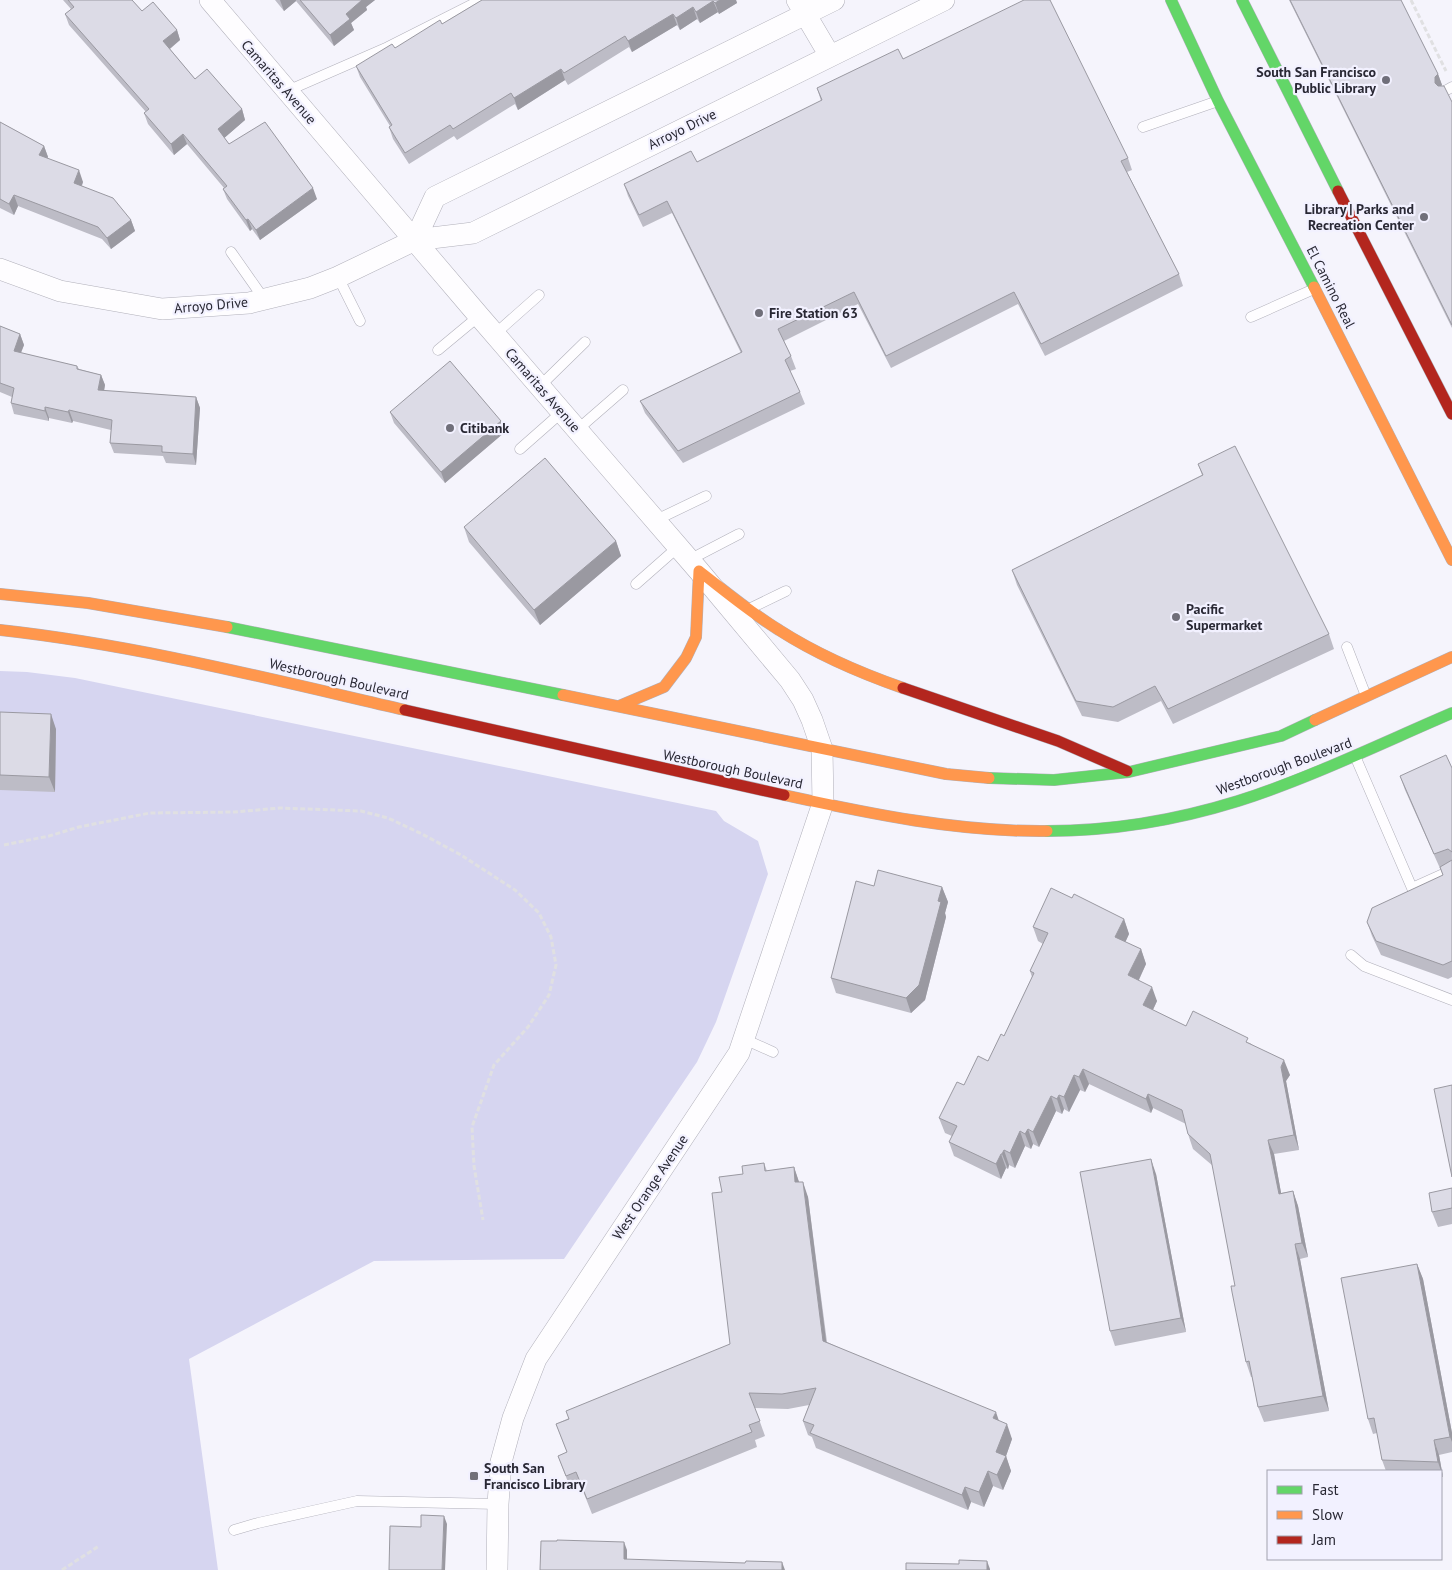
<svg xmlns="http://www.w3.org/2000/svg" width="1452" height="1570" font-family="'PT Sans',sans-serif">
<rect width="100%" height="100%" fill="#f5f4fc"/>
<path fill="#d6d5f0" d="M0 671 27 672 75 678 716 811 724 821 758 841 768 874 716 1022 697 1062 564 1259 374 1261 189 1359 218 1570H0Z"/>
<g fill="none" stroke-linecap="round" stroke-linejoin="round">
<defs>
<path id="lane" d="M287 91 388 47 481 0
M1445 91 1452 87
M1143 127 1218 101
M231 252 264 299
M338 277 360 321
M1251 317 1314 289
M495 334 539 295
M438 350 479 316
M540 386 585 342
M577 430 623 390
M520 449 562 412
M656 520 706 496
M689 560 739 534
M636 584 678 547
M751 608 786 591
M1347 647 1366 696
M1355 756 1412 888 1452 870
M1351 955 1364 966 1452 1000
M744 1039 773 1052
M234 1530 258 1523 357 1501 498 1504"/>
<path id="street" d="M210 0 479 316 699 571 790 680 803 700 812 720 822 749 823 803 739 1053 536 1359 513 1418 501 1462 498 1504 497 1570
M797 0 830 56
M415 240 435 197 834 0
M0 269 60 291 162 309 249 303 310 288 338 277 415 240 473 233 944 0"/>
<path id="fast" d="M1171 0 1218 101 1314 287
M1242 0 1338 191
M227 627 563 695
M989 778 1054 780 1129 772 1281 736 1315 720
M1047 831C1111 831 1177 820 1238 801 1310 778 1382 743 1452 713"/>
<path id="slow" d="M1314 287 1452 560
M699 571C725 591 751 613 779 630 818 655 860 673 903 688
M0 594 88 603 227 627
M0 630C137 645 270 679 405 710
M563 695 946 774 989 778
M619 706 664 687 686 658 696 637 699 571
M1315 720 1452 657
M784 795C871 814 958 832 1047 831"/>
<path id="jam" d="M1338 191 1452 414
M903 688 1058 741 1127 771
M405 710 784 795"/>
</defs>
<use href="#lane" stroke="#b1b0ba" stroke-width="11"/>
<use href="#street" stroke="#b1b0ba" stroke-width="22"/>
<use href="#fast" stroke="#b1b0ba" stroke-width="12"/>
<use href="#slow" stroke="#b1b0ba" stroke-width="12"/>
<use href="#jam" stroke="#b1b0ba" stroke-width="12"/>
<path stroke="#e0e0e2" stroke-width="3" stroke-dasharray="5 2.5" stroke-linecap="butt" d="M1411 0 1446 71
M4 845 49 836 79 827 150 813 235 812 280 808 361 811 388 818 422 834 461 855 515 890 539 913 551 937 556 965 549 995 528 1027 494 1065 472 1127 474 1166 483 1220
M62 1570 99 1546"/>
<use href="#lane" stroke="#fefdff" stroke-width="10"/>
<use href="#street" stroke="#fefdff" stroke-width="21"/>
<use href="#fast" stroke="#63d668" stroke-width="11"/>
<use href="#slow" stroke="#ff974d" stroke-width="11"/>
<use href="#jam" stroke="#b3261e" stroke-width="11"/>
</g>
<path fill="#bdbcc6" d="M63 0H132L142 11 177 30 180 40 170 49 195 79 242 109 245 120 224 138 229 144 317 199 260 240 252 229 250 231 227 199 223 189 224 188 187 144 174 155 148 124 144 113 146 112 69 25 65 14 71 9Z
M275 0H375L366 7 367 10 351 23 354 30 334 46 296 1 284 11Z
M482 0H736L737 3 719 14 718 12 700 23 697 19 680 30 677 25 632 52 629 47 568 85 565 80 518 110 515 104 457 140 454 136 409 164 393 139 389 127 390 126 360 77 356 66 395 48 442 24Z
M1289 0H1401L1438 74 1442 85 1441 86 1452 102V328Z
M903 59 1128 158 1132 170 1127 172 1179 274 1183 286 1045 356 1018 304 891 368 858 304 784 341 791 356 796 369 790 371 800 392 805 404 683 463 645 413 640 401 741 353 672 213 643 227 628 196 624 184 697 162 821 101 817 88Z
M0 122 44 146 48 157 47 158 83 182 82 186 131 220 135 231 111 249 102 239 18 206 14 215 0 208Z
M0 326 20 334 24 345 21 353 77 366 79 369 101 375 105 385 104 391 196 397 200 408 196 465 166 463 163 456 114 453 110 443 111 430 73 421 72 423 49 418V421L14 414 11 403 12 397 0 392Z
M390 412 505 432 445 483 394 423Z
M1198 464 1329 634 1334 649 1173 724 1161 701 1118 722 1082 716 1017 585 1012 570 1202 475Z
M464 527 616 541 621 556 540 625 469 542Z
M0 712 56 729 55 792 0 790Z
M1452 768V977L1448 979 1381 955 1372 936 1367 922 1443 875 1405 790 1400 776Z
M874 886 942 887 948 902 945 913 946 917 925 1000 911 1013 836 993 831 978Z
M1072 898 1124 919 1129 934 1125 942 1141 949 1146 964 1139 980 1157 1001 1153 1010 1186 1026 1250 1043 1290 1075 1286 1081 1299 1150 1274 1154 1281 1193 1293 1191 1298 1206 1308 1257 1300 1259 1329 1411 1264 1422 1258 1407 1252 1377H1251L1246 1362 1235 1286 1213 1166 1193 1149 1188 1134 1186 1124 1153 1108 1151 1113 1089 1084 1085 1092 1080 1090 1069 1112 1064 1109 1062 1114 1056 1111 1039 1147 1033 1144 1031 1149 1025 1146 1015 1168 1009 1165 1008 1169 1006 1168 1001 1179 954 1156 949 1142 952 1136 945 1133 939 1118 964 1085 988 1061 1004 1036 1032 977 1030 971 1043 944 1038 941 1033 927Z
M764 1163 767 1171 794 1167 799 1182 808 1197 827 1342 999 1421 1012 1439 1006 1456 1011 1471 1003 1490 993 1486 984 1507 971 1502 968 1510 816 1448 812 1437 808 1435 803 1421 809 1405 788 1409 755 1408 765 1436 755 1440 757 1447 592 1514 581 1486 571 1490 558 1456 567 1452 556 1424 730 1344 722 1192 743 1174Z
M1156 1174 1186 1332 1115 1346 1110 1331Z
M1452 1188V1224L1438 1227 1432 1212Z
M1417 1264 1423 1279 1452 1433V1452L1439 1455 1443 1477H1441V1471H1386L1382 1460 1377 1433 1373 1434 1368 1419Z"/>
<path fill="#9a99a1" d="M280 0H296V1L284 11Z
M362 0H375L366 7 367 10 351 23 354 30 334 46 330 35 346 14Z
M720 0H736L737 3 719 14 715 3Z
M713 1 718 12 700 23 696 12Z
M693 7 697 19 680 30 676 18Z
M673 14 677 25 632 52 628 41Z
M177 30 180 40 167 51 163 41Z
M561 69 565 80 518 110 514 98Z
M1438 74 1442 85 1439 88 1435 83V77Z
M242 109 245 120 222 140 218 129Z
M183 134 187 144 174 155 171 144Z
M44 146 48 157 43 167 39 155Z
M79 170 83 182 78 194 74 183Z
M313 188 317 199 260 240 256 230Z
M14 195 18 206 14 215 9 204Z
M248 219 252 229 250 231 246 220Z
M131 220 135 231 111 249 107 238Z
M20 334 24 345 17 362 14 351Z
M101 375 105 385 102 401 98 390Z
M196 397 200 408 196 465 193 454Z
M45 407 49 418V421L45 411Z
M69 410 73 421 72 423 68 412Z
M501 421 505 432 445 483 441 472Z
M616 541 621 556 540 625 534 610Z
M51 714 56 729 55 792 49 777Z
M942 887 948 902 945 913 946 917 925 1000 911 1013 906 998 938 901Z
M1124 919 1129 934 1121 952 1115 937Z
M1141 949 1146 964 1134 990 1128 975Z
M1152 987 1157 1001 1148 1020 1143 1005Z
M1284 1060 1290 1075 1286 1081 1299 1150 1294 1135 1281 1067Z
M1083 1069 1089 1084 1085 1092 1079 1077Z
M1074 1075 1080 1090 1069 1112 1064 1097Z
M1148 1094 1153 1108 1151 1113 1146 1099Z
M1059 1095 1064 1109 1062 1114 1057 1099Z
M1051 1096 1056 1111 1039 1147 1033 1132Z
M1028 1129 1033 1144 1031 1149 1025 1134Z
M1020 1131 1025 1146 1015 1168 1010 1153Z
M1268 1140 1274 1154 1284 1209 1279 1194Z
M1004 1150 1009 1165 1008 1169 1002 1154Z
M1001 1154 1006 1168 1001 1179 996 1164Z
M1151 1159 1156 1174 1186 1332 1181 1318Z
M794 1167 799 1182H795Z
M803 1182 808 1197 828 1356 823 1341Z
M1293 1191 1298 1206 1308 1257 1302 1243Z
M1295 1244 1300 1259 1329 1411 1323 1396Z
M1417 1264 1423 1279 1452 1433V1442L1450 1437Z
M996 1412 1001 1427 993 1418Z
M1007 1424 1012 1439 1006 1456 1011 1471 1003 1490 997 1475 996 1452Z
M1434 1440 1439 1455 1443 1477 1438 1462Z
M988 1471 993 1486 984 1507 979 1492Z
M965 1487 971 1502 968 1510 962 1495Z
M444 1516 447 1524 445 1570H442Z
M624 1542 627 1550V1567L624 1559Z
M987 1561 990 1569V1570H987Z
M782 1562 785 1570H782Z"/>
<path fill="#dcdbe6" stroke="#9a99a1" d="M68 0H132L142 11 153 2 177 30 163 41 195 79 207 69 242 109 218 129 229 144 265 122 313 188 256 230 248 219 246 220 223 189 227 186 183 134 171 144 144 113 149 109 65 14 74 7Z
M300 0H362L346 14 350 19 330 35Z
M482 0H720L715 3 713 1 696 12 693 7 676 18 673 14 628 41 625 36 564 73 561 69 514 98 511 93 453 129 450 125 405 153 389 127 392 125 356 66 392 44 395 48 440 20 442 24Z
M1024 0H1050L1128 158 1121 161 1179 274 1041 344 1014 292 886 356 854 292 778 329 791 356 785 360 800 392 678 451 640 401 742 352 667 201 639 215 624 184 691 151 697 162 822 100 817 88 898 49 903 59Z
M1290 0H1401L1438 74 1435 77V83L1438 86H1444L1452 102V325Z
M0 122 44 146 39 155 79 170 74 183 113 198 131 220 107 238 98 227 14 195 9 204 0 199Z
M0 326 20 334 14 351 77 366V369L101 375 98 390 196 397 193 454 162 452V446L110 443 112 420 69 410 68 412 45 407V411L11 403 14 388 0 383Z
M450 361 501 421 441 472 390 412Z
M1235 446 1329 634 1168 709 1155 686 1113 707 1076 701 1012 570 1203 475 1198 464Z
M545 458 616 541 534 610 464 527Z
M0 712 51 714 49 777 0 775Z
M1446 755 1452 768V852L1448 849 1434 854 1400 776Z
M1452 860V961L1443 965 1376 941 1367 922 1372 908 1443 875 1440 867Z
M878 870 942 887 938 901 941 902 919 985 906 998 831 978 856 881 874 886Z
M1051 888 1072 898 1074 894 1124 919 1115 937 1141 949 1128 975 1152 987 1143 1005 1186 1026 1193 1011 1248 1038 1246 1042 1284 1060 1281 1067 1294 1135 1268 1140 1279 1194 1293 1191 1302 1243 1295 1244 1323 1396 1258 1407 1249 1361 1246 1362 1232 1292 1231 1286H1235L1210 1154 1188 1134 1182 1110 1148 1094 1146 1099 1083 1069 1079 1077 1074 1075 1064 1097 1059 1095 1057 1099 1051 1096 1033 1132 1028 1129 1025 1134 1020 1131 1010 1153 1004 1150 1002 1154H1001L996 1164 949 1142 957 1126 939 1118 957 1082 964 1085 978 1056 988 1061 1001 1034 1004 1036 1034 973 1030 971 1048 933 1033 927Z
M1452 1085V1177L1434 1089Z
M1151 1159 1181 1318 1110 1331 1080 1172Z
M764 1163 765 1171 794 1167 795 1182H803L823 1341 996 1412 993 1418 1007 1424 996 1452 1006 1456 997 1475 988 1471 979 1492 965 1487 962 1495 810 1433 814 1425 803 1421 816 1388 782 1394 749 1393 760 1421 749 1425 752 1432 587 1499 576 1472 566 1476 558 1456 567 1452 556 1424 569 1419 566 1411 730 1344 712 1193 722 1192 719 1177 743 1174 742 1166Z
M1452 1188V1208L1432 1212 1429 1193Z
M1417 1264 1450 1437 1434 1440 1438 1462 1382 1460 1374 1418 1368 1419 1341 1278Z
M421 1515 444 1516 442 1570H389L390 1526 421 1527Z
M557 1540 624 1542V1559L745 1563 746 1561 782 1562V1570H540L541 1541H557Z
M959 1560 987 1561V1570H906V1563L959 1564Z"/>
<g fill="#706f7a" stroke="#f2f1ff" stroke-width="2">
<circle cx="1386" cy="80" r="5"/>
<circle cx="1424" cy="217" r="5"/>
<circle cx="759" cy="313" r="5"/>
<circle cx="450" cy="428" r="5"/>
<circle cx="1176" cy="617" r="5"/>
<rect x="469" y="1471" width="10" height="10" rx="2.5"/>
</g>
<g text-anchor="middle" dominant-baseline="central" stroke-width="4.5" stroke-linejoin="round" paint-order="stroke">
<g font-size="14" font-weight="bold" fill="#292834" stroke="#f2f1ff" text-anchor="start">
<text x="1376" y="72" text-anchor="end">South San Francisco<tspan x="1376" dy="16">Public Library</tspan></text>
<text x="1414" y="209" text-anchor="end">Library | Parks and<tspan x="1414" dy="16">Recreation Center</tspan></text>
<text x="769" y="313">Fire Station 63</text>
<text x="460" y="428">Citibank</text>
<text x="1186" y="609">Pacific<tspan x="1186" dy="16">Supermarket</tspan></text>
<text x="484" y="1468">South San<tspan x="484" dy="16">Francisco Library</tspan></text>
</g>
<g font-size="14" fill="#292834" stroke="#f2f1ff">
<text transform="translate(279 82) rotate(49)">Camaritas Avenue</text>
<text transform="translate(682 129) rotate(-26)">Arroyo Drive</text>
<text transform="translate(1331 287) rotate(63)">El Camino Real</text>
<text transform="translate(211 305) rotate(-5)">Arroyo Drive</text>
<text transform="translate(543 390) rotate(49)">Camaritas Avenue</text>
<text transform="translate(339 679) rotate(13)">Westborough Boulevard</text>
<text transform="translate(1284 766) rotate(-20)">Westborough Boulevard</text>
<text transform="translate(733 769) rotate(12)">Westborough Boulevard</text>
<text transform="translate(650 1187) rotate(-56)">West Orange Avenue</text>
</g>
</g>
<rect x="1267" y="1470" width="175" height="90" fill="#f2f1ff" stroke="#a2a1ae"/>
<rect x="1277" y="1486" width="25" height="8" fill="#63d668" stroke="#a2a1ae"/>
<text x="1312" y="1495" font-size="15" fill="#292834">Fast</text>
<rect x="1277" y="1511" width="25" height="8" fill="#ff974d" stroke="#a2a1ae"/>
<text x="1312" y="1520" font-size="15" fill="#292834">Slow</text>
<rect x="1277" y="1536" width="25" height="8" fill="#b3261e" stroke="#a2a1ae"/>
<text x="1312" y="1545" font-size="15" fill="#292834">Jam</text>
</svg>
